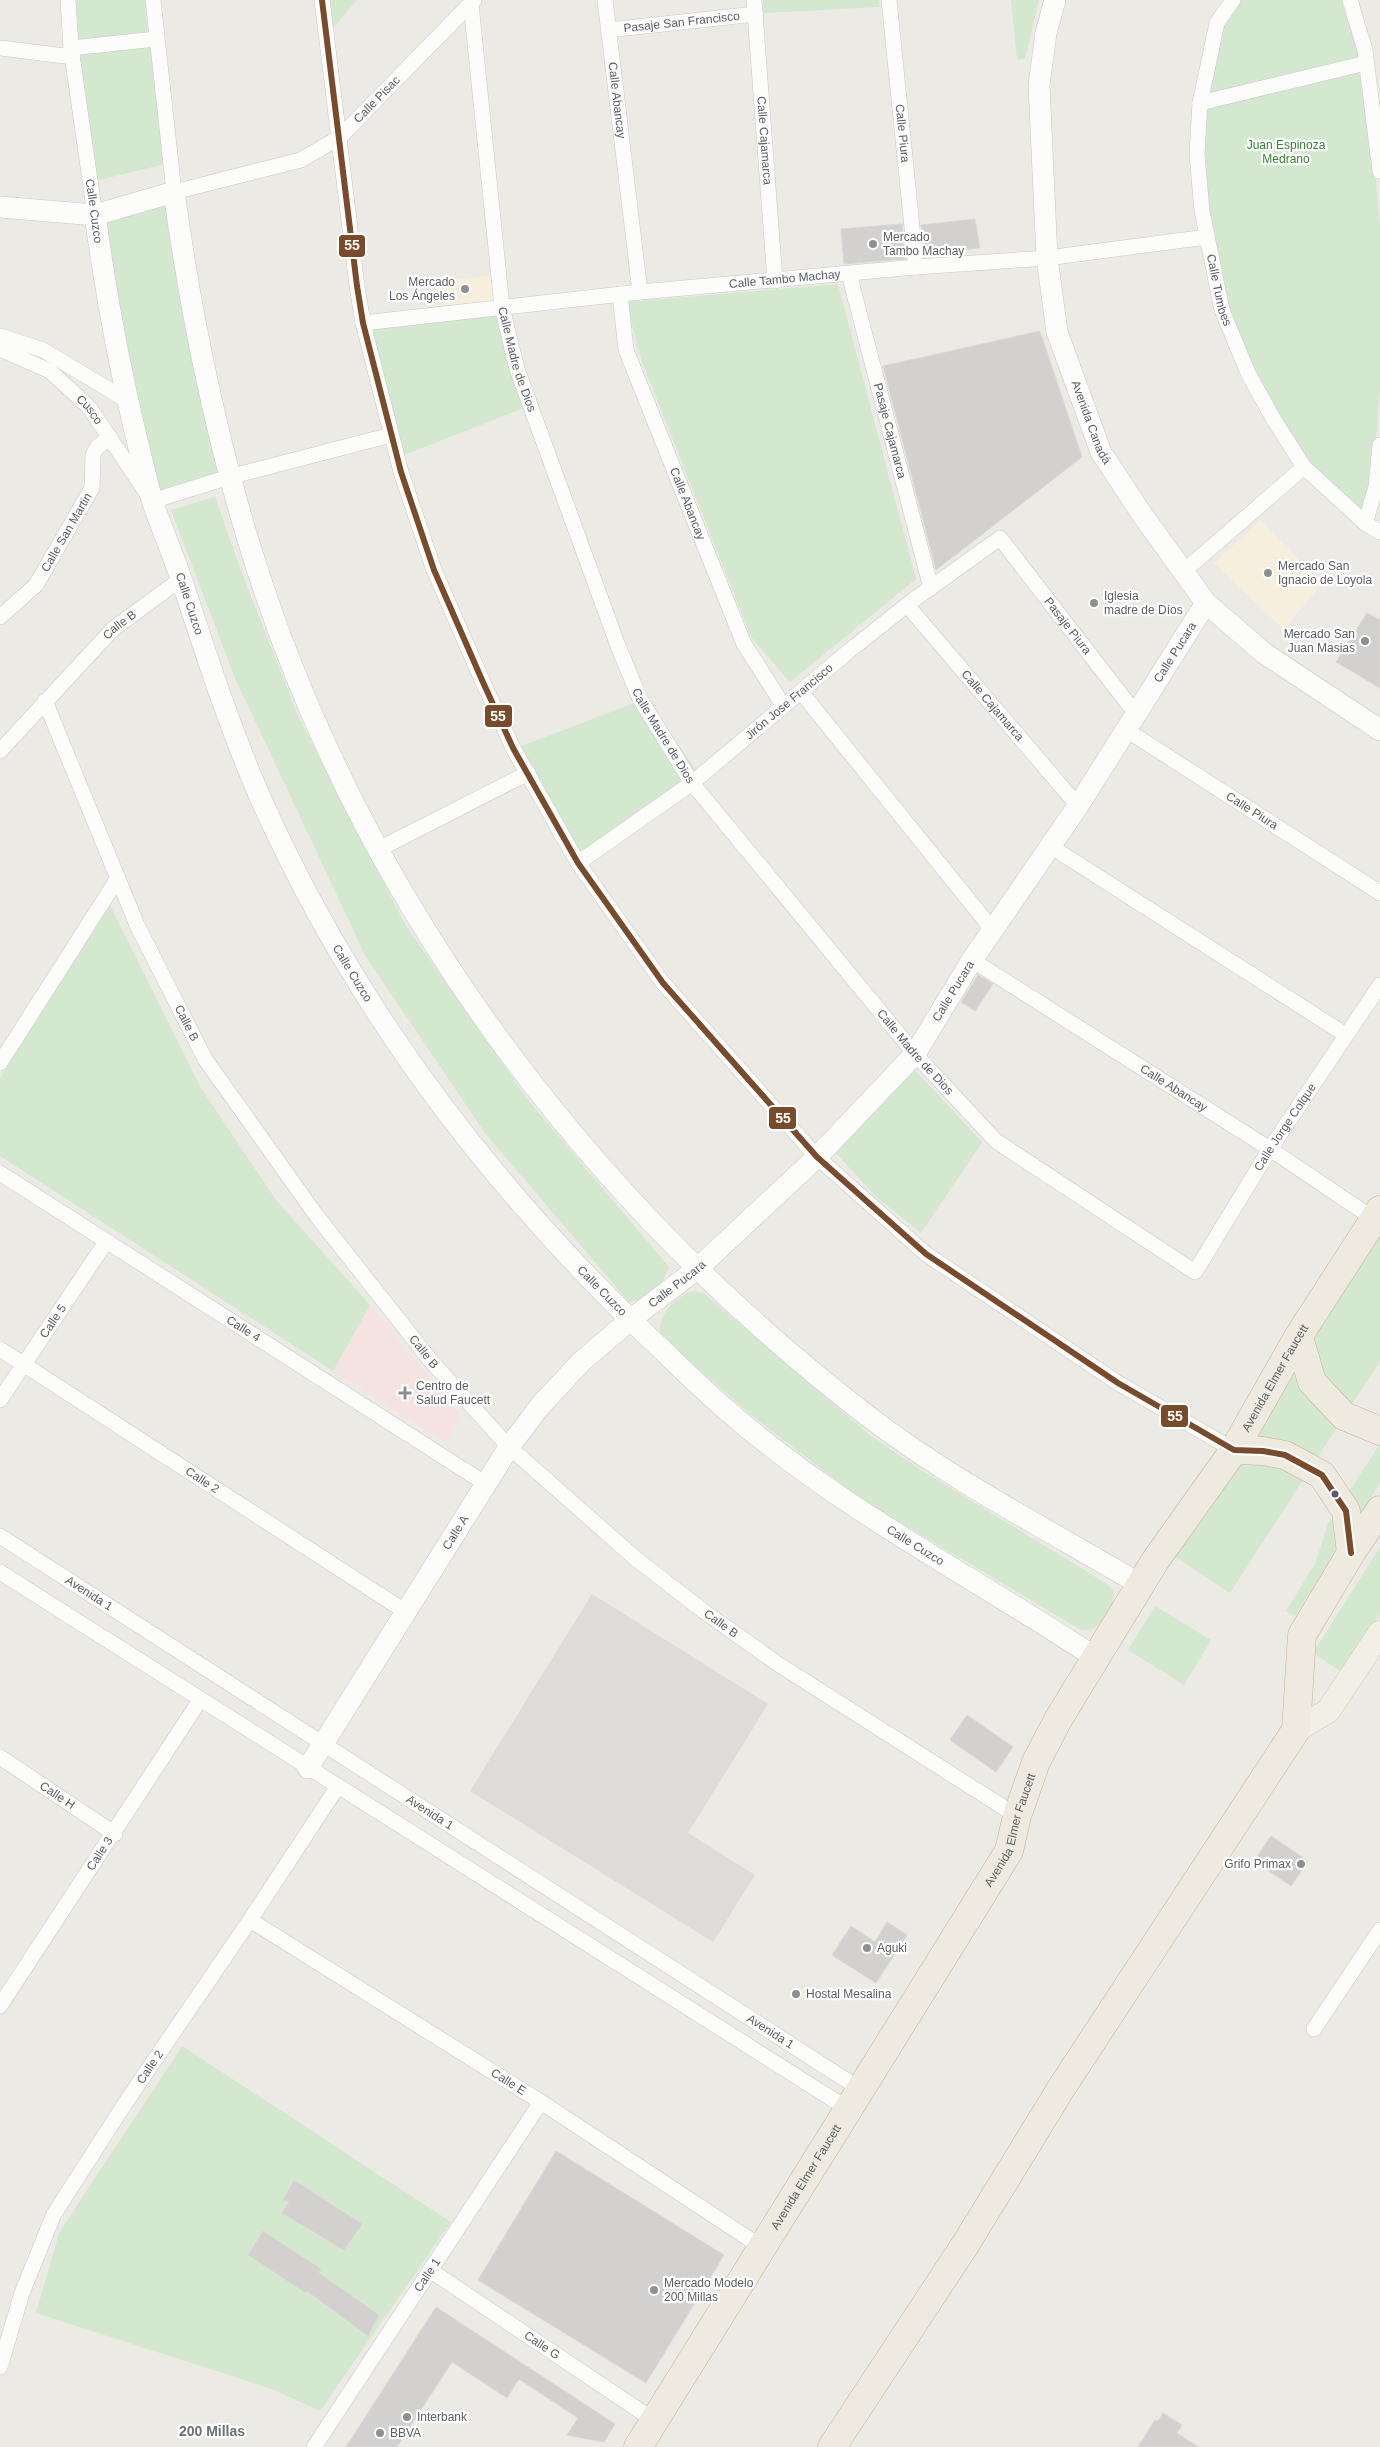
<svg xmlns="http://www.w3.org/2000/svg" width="1380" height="2447" font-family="Helvetica,sans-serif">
<rect width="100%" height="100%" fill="#ebeae5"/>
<path fill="#f6efdd" d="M493 275 495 297 493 302 436 306 434 282Z
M1260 520 1322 583 1284 630 1214 563Z"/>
<path fill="#dedbd8" d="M592 1594 768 1704 688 1833 755 1875 713 1942 470 1791Z"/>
<path fill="#f5e3e1" d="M370 1305 460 1416 446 1443 333 1371Z"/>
<path fill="#d3e8cf" d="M74 0H145L148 34 76 40Z
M329 0H357L332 29Z
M763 0H879L880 7 764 13Z
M1011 0H1039L1025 59 1017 60Z
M1223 0H1349L1372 135 1380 226V390L1372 486 1360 517 1297 459 1242 378 1197 154 1213 18Z
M152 44 165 164 95 181 77 52Z
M167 196 221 471 157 491 101 214Z
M838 284 916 579 790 682 751 637 641 359 626 302Z
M497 310 524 408 399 457 368 327Z
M215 497 241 571 299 718 406 926 529 1101 669 1267C662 1286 650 1299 629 1302L485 1133 365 955 235 678 171 510Z
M645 699 699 774 582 864 516 748Z
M110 905 201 1088 276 1200 370 1305 333 1371 0 1156V1078Z
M913 1068 982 1142 921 1233 875 1196 836 1153Z
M1380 1219V1361L1230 1593 1168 1552Z
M695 1291 704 1293 871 1436 926 1473 1107 1584 1114 1591C1114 1610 1101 1632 1081 1630L861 1499 751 1415 660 1335C657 1316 676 1294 695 1291Z
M1380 1444V1483L1295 1616 1286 1611 1315 1564 1328 1524Z
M1380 1547V1614L1343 1673 1313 1653Z
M1155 1606 1211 1640 1184 1685 1128 1650Z
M182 2046 451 2222 320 2411 272 2389 36 2313 59 2233Z"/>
<path fill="#d3d1cf" stroke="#dad8d4" d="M975 219 980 248 924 254 921 225Z
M902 224 905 259 844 264 841 229Z
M1040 331 1082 457 936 570 883 366Z
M1367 613 1380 620V688L1336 662Z
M978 975 993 984 975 1011 961 1002Z
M967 1715 1013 1747 996 1772 950 1740Z
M1271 1836 1308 1861 1291 1886 1254 1861Z
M887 1922 907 1935 876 1983 832 1955 851 1926 875 1942Z
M556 2151 724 2255 646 2383 478 2280Z
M294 2180 362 2224 344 2250 282 2213 289 2202 283 2200Z
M263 2231 321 2269 319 2273 379 2315 368 2336 307 2291 306 2293 248 2255Z
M436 2307 615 2424 604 2442 567 2435 578 2418 519 2379 507 2398 452 2362 397 2447H346Z
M1163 2413 1182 2425 1177 2433 1198 2447H1138L1155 2420 1158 2421Z"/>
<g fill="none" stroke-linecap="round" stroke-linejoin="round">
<defs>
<g id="street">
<path d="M68 0 71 48 95 215"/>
<path id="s1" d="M153 0 174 192 301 160 340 137 474 0"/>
<path d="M322 0 357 286 363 323 401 472 434 570 482 680 513 748 578 863 663 983 817 1157 926 1254 1118 1383 1234 1450"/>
<path id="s2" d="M605 0 640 292"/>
<path id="s3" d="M754 0 775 281"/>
<path id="s4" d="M889 0 916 267"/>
<path id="s5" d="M1233 0 1217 23 1200 103 1197 154 1202 211 1222 310 1248 373 1274 420 1304 467 1365 523 1380 532"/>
<path d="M1350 0 1365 50 1380 171"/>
<path id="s6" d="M471 4 502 307 517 369 618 646 640 699 692 783 915 1054 996 1141 1195 1272 1270 1149 1380 985"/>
<path id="s7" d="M608 30 756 14"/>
<path d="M0 48 73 57"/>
<path d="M71 48 156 39"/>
<path d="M1200 103 1366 63"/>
<path id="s8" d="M849 274 931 588"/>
<path id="s9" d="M620 294 626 350 744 644 783 705"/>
<path id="s10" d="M363 323 640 292 916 267 1047 258 1207 237"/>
<path d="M0 336 43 350 128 401"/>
<path id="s11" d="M0 349 50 371 89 407 152 501 229 477 391 435"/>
<path d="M1365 523 1376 487 1380 445"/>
<path d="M1183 572 1304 467"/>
<path id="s12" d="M907 605 1078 806"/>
<path id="s13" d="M0 617 36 585 92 488 93 455 97 447 110 437"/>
<path d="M801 692 992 929"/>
<path id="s14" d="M45 701 137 925 205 1059 316 1215 431 1361 509 1447 635 1558 702 1610 778 1664 1017 1816"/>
<path id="s15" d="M1125 729 1380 893"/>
<path id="s16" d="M0 751 113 629 181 579"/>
<path d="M1050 846 1346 1035"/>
<path d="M379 849 528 773"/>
<path id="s17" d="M578 863 692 783 849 651 912 601 1000 538 1136 714"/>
<path id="s18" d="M972 960 1270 1149 1374 1219"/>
<path d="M0 1063 118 878"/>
<path id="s19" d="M0 1173 486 1484"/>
<path id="s20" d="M0 1349 406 1612"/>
<path id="s21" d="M0 1400 106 1242"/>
<path id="s22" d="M0 1536 860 2089"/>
<path d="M0 1572 848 2109"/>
<path id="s23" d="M0 1757 115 1834"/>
<path id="s24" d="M250 1920 541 2102 763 2248"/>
<path id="s25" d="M0 2006 200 1700"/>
<path d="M1314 2029 1380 1930"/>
<path id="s26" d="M430 2270 655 2421"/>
<path id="s27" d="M0 2367 22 2293 54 2214 126 2102 250 1920 338 1786"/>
<path id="s28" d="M314 2447 541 2102"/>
</g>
<g id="secondary">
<path id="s29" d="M1055 0 1046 33 1039 85 1047 258 1057 332 1101 452 1141 513 1206 603 1264 653 1380 730"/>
<path d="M0 207 95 215 174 192C191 315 216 438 253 556 361 900 585 1199 869 1417 954 1482 1049 1530 1141 1585"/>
<path id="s30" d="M95 215C105 288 118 360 135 432 141 455 146 480 153 503 162 529 173 555 182 581 206 654 229 726 260 797 353 1007 489 1186 656 1344 678 1365 700 1387 723 1407 836 1507 971 1575 1096 1658"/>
<path id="s31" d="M308 1768 509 1447 540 1406 581 1362 630 1320 697 1269 817 1157 915 1054 972 960 1078 806 1206 603"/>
</g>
<path id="primary" d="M1296 1730 1328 1711 1380 1633"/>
<g id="highway">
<path d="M1299 1337 1312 1382 1344 1416 1380 1431"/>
<path d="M1234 1450 1263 1451 1285 1455 1322 1475 1346 1511 1351 1553"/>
<path id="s32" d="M638 2447 1009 1851 1017 1816 1036 1762 1059 1718 1155 1561 1234 1450 1298 1337 1380 1210"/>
<path d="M832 2447 965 2245 1062 2087 1296 1730 1302 1635 1351 1553 1380 1510"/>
</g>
</defs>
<use href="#street" stroke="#c8c8c7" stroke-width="16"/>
<use href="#secondary" stroke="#c7c7c6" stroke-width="22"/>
<use href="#primary" stroke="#d4c8b1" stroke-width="25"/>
<use href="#highway" stroke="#c3b192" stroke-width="29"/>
<use href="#street" stroke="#fcfcfb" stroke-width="15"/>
<use href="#secondary" stroke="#fcfcfb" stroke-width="21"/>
<use href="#primary" stroke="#f2efe7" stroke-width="24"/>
<use href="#highway" stroke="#eeeae0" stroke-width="28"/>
<defs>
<path id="bus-1" d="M322 0 357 286 363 323 401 472 434 570 482 680 513 748 578 863 663 983 817 1157 926 1254 1118 1383 1234 1450 1263 1451 1285 1455 1322 1475 1346 1511 1351 1553"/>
</defs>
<use href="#bus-1" stroke="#fff" stroke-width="10"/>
<use href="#bus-1" stroke="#7a4b2a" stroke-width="6"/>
</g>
<g fill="#8d9091" stroke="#fff" stroke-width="2">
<circle cx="873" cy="244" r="5"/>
<circle cx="465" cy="289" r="5"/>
<circle cx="1268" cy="573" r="5"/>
<circle cx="1094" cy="603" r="5"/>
<circle cx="1365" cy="641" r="5"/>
<path d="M402.5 1385.5h5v5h5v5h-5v5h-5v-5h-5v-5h5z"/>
<circle cx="1301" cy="1864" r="5"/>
<circle cx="867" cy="1948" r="5"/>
<circle cx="796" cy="1994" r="5"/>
<circle cx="654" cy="2290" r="5"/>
<circle cx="407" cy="2417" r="5"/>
<circle cx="380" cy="2433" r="5"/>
</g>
<circle fill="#5a5f64" stroke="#fff" stroke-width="2" cx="1335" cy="1494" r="4.5"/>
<g text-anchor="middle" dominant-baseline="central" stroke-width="4.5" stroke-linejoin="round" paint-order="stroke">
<g font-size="12" fill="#5a5f64" stroke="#fff">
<text stroke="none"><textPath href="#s7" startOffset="74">Pasaje San Francisco</textPath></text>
<text stroke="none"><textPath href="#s1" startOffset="422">Calle Pisac</textPath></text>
<text stroke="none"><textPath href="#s2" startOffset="101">Calle Abancay</textPath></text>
<text stroke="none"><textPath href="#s4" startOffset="134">Calle Piura</textPath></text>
<text stroke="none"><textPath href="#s3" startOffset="141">Calle Cajamarca</textPath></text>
<text transform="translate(94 211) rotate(82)">Calle Cuzco</text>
<text stroke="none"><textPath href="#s10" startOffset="424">Calle Tambo Machay</textPath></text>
<text stroke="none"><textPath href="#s5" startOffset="299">Calle Tumbes</textPath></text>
<text stroke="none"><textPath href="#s6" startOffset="359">Calle Madre de Dios</textPath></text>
<text stroke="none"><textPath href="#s11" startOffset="110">Cusco</textPath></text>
<text stroke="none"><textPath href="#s29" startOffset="431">Avenida Canadá</textPath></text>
<text stroke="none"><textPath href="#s8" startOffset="162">Pasaje Cajamarca</textPath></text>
<text stroke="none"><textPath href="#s9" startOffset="222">Calle Abancay</textPath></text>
<text stroke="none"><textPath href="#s13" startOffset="109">Calle San Martin</textPath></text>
<text stroke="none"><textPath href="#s30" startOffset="401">Calle Cuzco</textPath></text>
<text stroke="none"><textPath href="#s16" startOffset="174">Calle B</textPath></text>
<text stroke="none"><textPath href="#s17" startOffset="644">Pasaje Piura</textPath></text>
<text stroke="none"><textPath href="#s31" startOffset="1424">Calle Pucara</textPath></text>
<text stroke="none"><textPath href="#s17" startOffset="266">Jirón Jose Francisco</textPath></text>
<text stroke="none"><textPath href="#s12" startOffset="132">Calle Cajamarca</textPath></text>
<text stroke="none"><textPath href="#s6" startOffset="764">Calle Madre de Dios</textPath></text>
<text stroke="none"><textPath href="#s15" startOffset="151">Calle Piura</textPath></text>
<text stroke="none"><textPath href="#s30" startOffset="806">Calle Cuzco</textPath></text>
<text stroke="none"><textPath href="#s31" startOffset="1019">Calle Pucara</textPath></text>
<text stroke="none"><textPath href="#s14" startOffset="352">Calle B</textPath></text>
<text stroke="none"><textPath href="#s6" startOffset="1169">Calle Madre de Dios</textPath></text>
<text stroke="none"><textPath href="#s18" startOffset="239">Calle Abancay</textPath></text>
<text stroke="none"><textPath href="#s6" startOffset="1698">Calle Jorge Colque</textPath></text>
<text stroke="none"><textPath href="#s31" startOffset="614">Calle Pucara</textPath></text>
<text stroke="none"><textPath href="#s30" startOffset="1211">Calle Cuzco</textPath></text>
<text stroke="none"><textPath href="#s21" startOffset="95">Calle 5</textPath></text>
<text stroke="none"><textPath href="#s19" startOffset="289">Calle 4</textPath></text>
<text stroke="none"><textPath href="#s14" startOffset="758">Calle B</textPath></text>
<text stroke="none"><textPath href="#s32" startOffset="1248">Avenida Elmer Faucett</textPath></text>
<text stroke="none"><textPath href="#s20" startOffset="241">Calle 2</textPath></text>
<text stroke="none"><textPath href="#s31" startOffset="278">Calle A</textPath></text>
<text stroke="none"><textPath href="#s30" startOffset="1616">Calle Cuzco</textPath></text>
<text stroke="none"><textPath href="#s22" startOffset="106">Avenida 1</textPath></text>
<text stroke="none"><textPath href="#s14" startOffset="1162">Calle B</textPath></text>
<text stroke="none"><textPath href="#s23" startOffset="69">Calle H</textPath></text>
<text stroke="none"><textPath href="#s22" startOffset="511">Avenida 1</textPath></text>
<text stroke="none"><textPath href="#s32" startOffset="722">Avenida Elmer Faucett</textPath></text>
<text stroke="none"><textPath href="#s25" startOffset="182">Calle 3</textPath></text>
<text stroke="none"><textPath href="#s22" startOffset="916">Avenida 1</textPath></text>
<text stroke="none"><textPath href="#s27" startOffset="338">Calle 2</textPath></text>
<text stroke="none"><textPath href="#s24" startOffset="305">Calle E</textPath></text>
<text stroke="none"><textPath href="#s32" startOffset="318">Avenida Elmer Faucett</textPath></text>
<text stroke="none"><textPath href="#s28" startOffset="206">Calle 1</textPath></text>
<text stroke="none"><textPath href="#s26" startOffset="135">Calle G</textPath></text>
</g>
<g font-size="12" fill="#31862f" stroke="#fff">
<text x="1286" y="145">Juan Espinoza<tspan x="1286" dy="14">Medrano</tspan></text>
</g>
<g font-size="12" fill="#5a5f64" stroke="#fff" text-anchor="start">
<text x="883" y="237">Mercado<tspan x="883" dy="14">Tambo Machay</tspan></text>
<text x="455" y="282" text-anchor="end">Mercado<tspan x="455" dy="14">Los Ángeles</tspan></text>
<text x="1278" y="566">Mercado San<tspan x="1278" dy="14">Ignacio de Loyola</tspan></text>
<text x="1104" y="596">Iglesia<tspan x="1104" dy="14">madre de Díos</tspan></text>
<text x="1355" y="634" text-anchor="end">Mercado San<tspan x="1355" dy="14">Juan Masias</tspan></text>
<text x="416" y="1386">Centro de<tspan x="416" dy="14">Salud Faucett</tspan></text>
<text x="1291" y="1864" text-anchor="end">Grifo Primax</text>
<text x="877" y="1948">Aguki</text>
<text x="806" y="1994">Hostal Mesalina</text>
<text x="664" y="2283">Mercado Modelo<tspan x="664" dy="14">200 Millas</tspan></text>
<text x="417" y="2417">Interbank</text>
<text x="390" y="2433">BBVA</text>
</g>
<g font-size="14" font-weight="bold" fill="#6b7176" stroke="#fff">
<text x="212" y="2431">200 Millas</text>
</g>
</g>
<g stroke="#fff" stroke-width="2">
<rect x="338" y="234" width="28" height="24" rx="5" fill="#7a4b2a"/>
<rect x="484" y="704" width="29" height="24" rx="5" fill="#7a4b2a"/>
<rect x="768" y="1106" width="29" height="24" rx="5" fill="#7a4b2a"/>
<rect x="1160" y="1404" width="29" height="24" rx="5" fill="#7a4b2a"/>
</g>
<g font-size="14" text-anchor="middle" font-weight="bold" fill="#fff">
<text x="352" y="250">55</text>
<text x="498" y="721">55</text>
<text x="783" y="1123">55</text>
<text x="1175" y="1421">55</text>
</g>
</svg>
